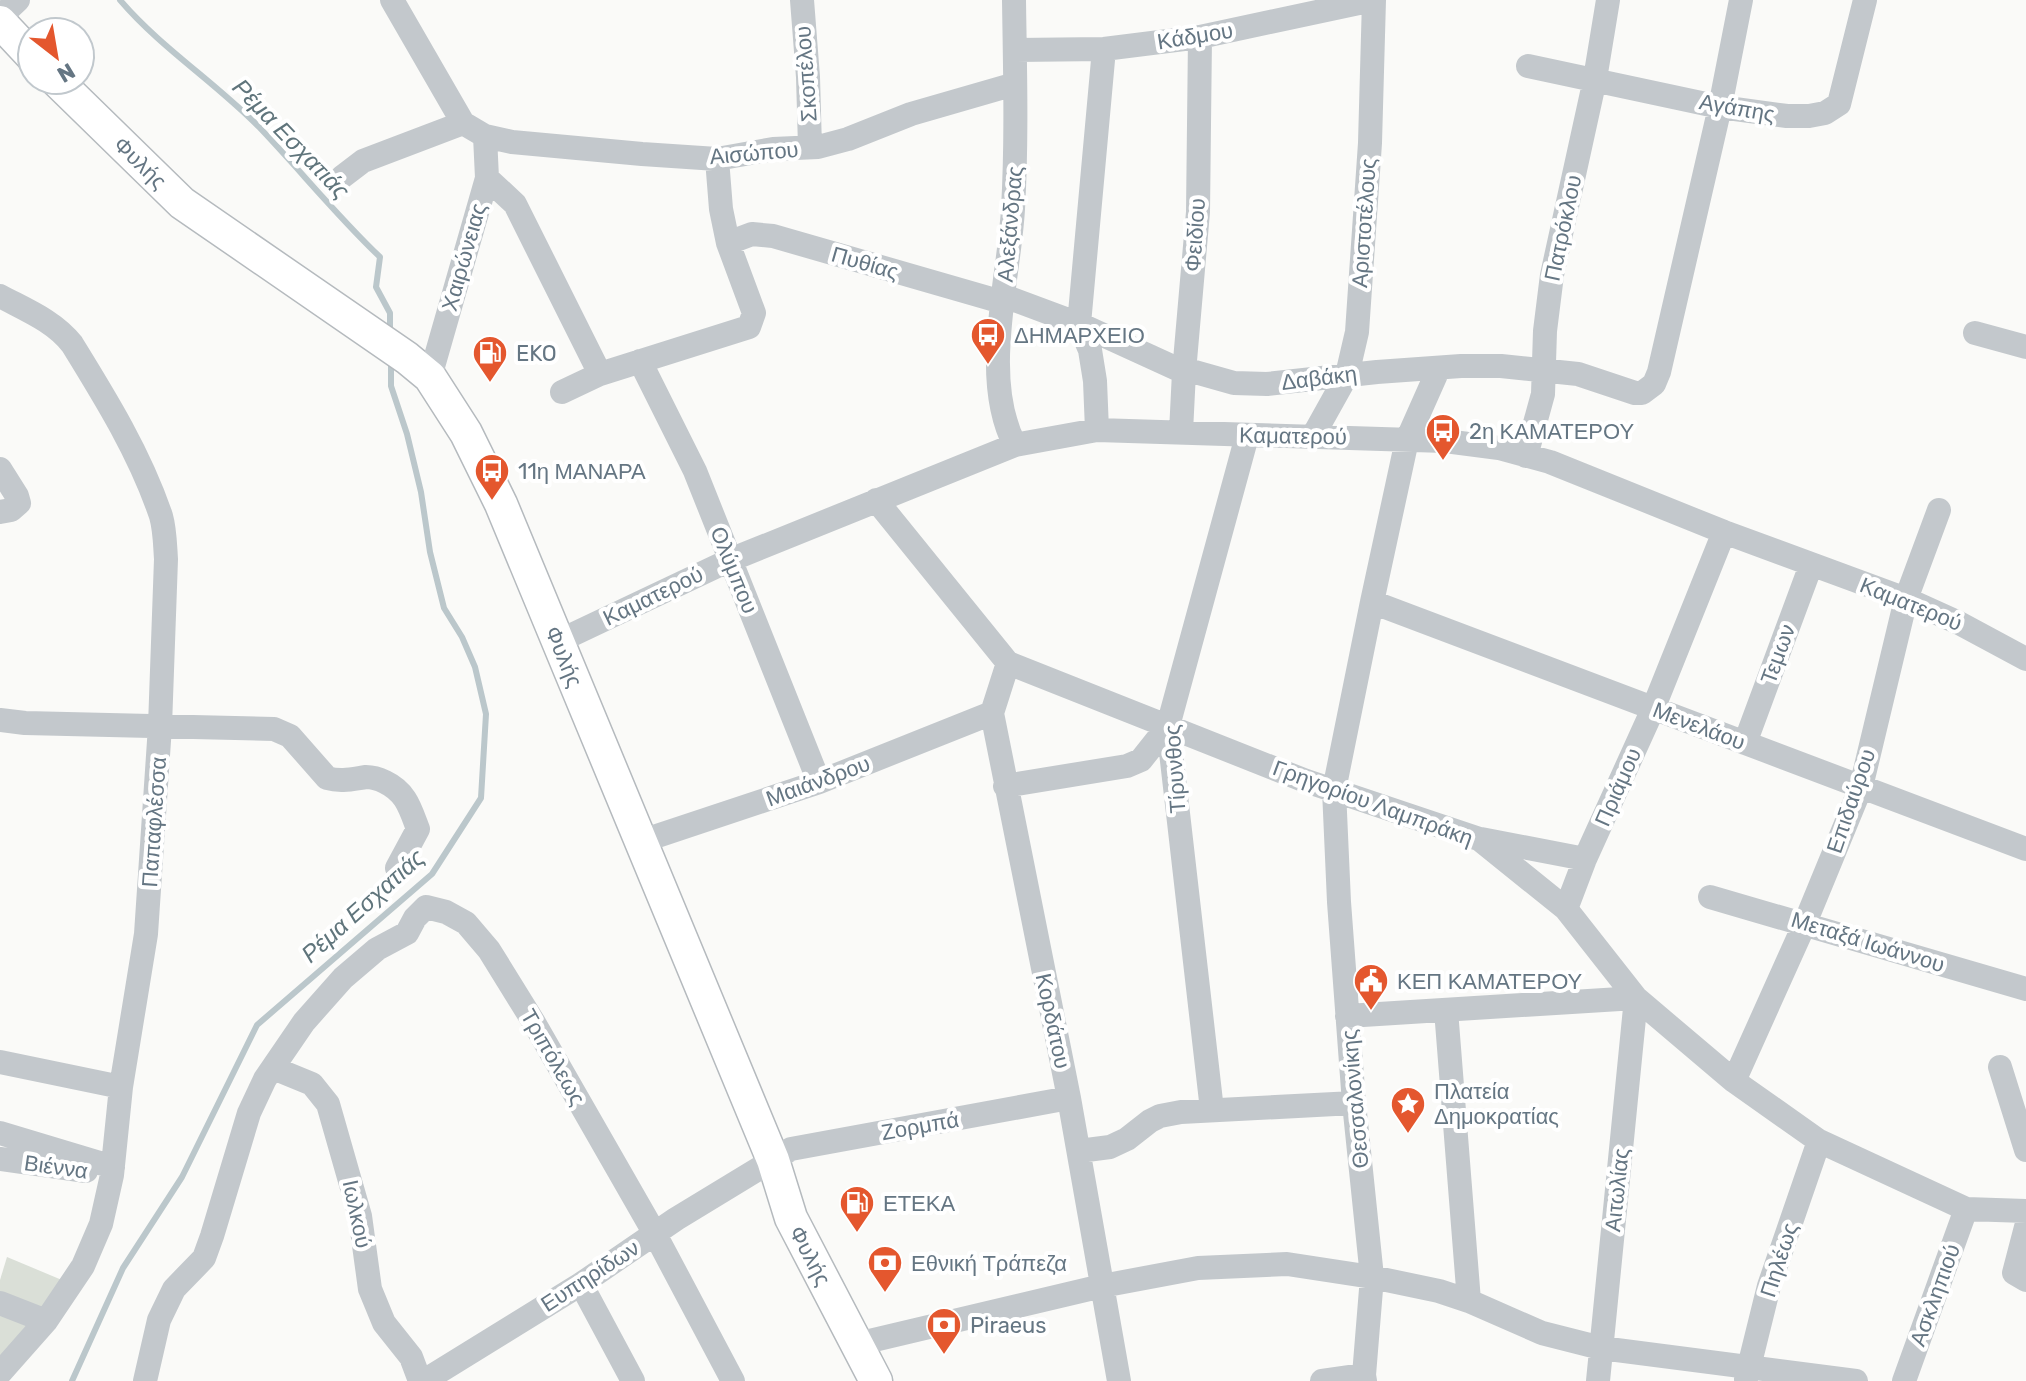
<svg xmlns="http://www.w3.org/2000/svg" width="2026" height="1381" font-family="Rubik,sans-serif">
<rect width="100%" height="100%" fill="#fafaf8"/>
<path fill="#dadfd7" d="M7 1257 81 1288 0 1381V1280Z"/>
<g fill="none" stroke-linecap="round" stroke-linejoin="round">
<path stroke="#bbc7cb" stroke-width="6" d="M120 0C161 48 215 82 259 127 300 170 337 216 380 257L376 287 390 313V327
M72 1381 123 1268 182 1177 257 1025 432 874 481 798 486 714 475 667 462 637 444 608 430 552 421 492 407 434 391 386V366"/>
<defs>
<g id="major">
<path d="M0 22 32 56"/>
<path id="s1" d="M56 80 182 203 407 358 430 377 466 433 501 504 773 1160 791 1218 876 1381"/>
</g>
</defs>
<use href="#major" stroke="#b5babe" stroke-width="35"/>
<path stroke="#c3c8cc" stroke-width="24" d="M392 0 463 123 485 136 512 142 642 154 717 159 773 149 818 147 848 139 911 114 1015 84
M802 0 808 77 810 147
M1014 0C1015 70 1017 139 1013 209 1009 280 980 379 1015 445
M0 17 18 0
M1015 50 1104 49 1200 37 1373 0
M1528 66 1720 107 1787 116H1809L1825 113 1839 104 1865 0
M342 177 363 161 463 123
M487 178 515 204 600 374
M728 243 752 234 773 236 1002 302
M0 296C26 310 54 321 72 344 106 399 140 454 161 516 165 530 165 545 166 559L160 726 146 934 121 1087 112 1175 101 1224 83 1266 46 1321 0 1373
M1004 296 1079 324 1184 372H1195L1234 383 1267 384 1377 372 1461 366H1501L1578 374 1635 393H1642L1654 384 1659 372 1720 107 1741 0
M1975 333 2026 347
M640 361 695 471 819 782
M430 377 487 178 485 136
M562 392 600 374 749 327 754 313 728 243 721 209 717 159
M1097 430 1095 381 1090 350 1079 324 1104 49
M1181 432 1184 372 1198 212 1200 37
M1313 436 1347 375 1357 332 1370 143 1374 0
M1526 456 1543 394 1545 331 1552 275 1595 79 1608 0
M0 469 17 496 19 503 11 510 0 512
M876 500 1008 663 1306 781 1479 839 1566 909 1636 998 1734 1081 1819 1141 1966 1209 2026 1211
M1372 602 2026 849
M559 641 730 560 1015 445 1097 430 1445 441 1499 448 1550 462 1724 532 1906 599 1959 623 2026 659
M1008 663 992 713 1069 1098 1119 1381
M0 720 25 723 274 729 290 736 327 778C341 782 352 779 366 777 373 777 379 779 385 782 406 792 410 808 418 829L397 868
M1745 743 1811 565
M1005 786 1127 766 1141 760 1168 726
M1481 839 1585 859
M642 841 819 782 992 713
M1710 897 2026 989
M1566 909 1585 859 1653 709 1724 532
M1446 1010 1469 1301
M1347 1016 1636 998
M0 1062 121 1087
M2000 1067 2026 1150
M273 1068 312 1084 328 1104 360 1216 370 1289 384 1323 411 1357 420 1381
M1734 1081 1805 923 1861 787 1906 599 1939 510
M1212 1110 1168 726 1247 436
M0 1133 113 1167
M1079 1151 1110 1147 1127 1139 1150 1121 1160 1116 1181 1112 1354 1103
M0 1159 86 1171
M2026 1227 2014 1273 2026 1280
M581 1284 633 1381
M0 1303 46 1321
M857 1344 1102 1286 1198 1268 1287 1264 1372 1277 1439 1291 1469 1301 1542 1333 1601 1348 1856 1381
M1746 1379 1769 1286 1819 1141
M145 1381 159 1320 174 1289 204 1258 212 1236 249 1113 265 1079 304 1022 343 978 377 949 407 933 415 918 426 907 446 912 466 923 489 950 533 1021 655 1234 733 1381
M424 1381 581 1284 676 1219 791 1149 1069 1098
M1322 1381 1364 1375
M1365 1381 1364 1375 1372 1277 1354 1103 1339 902 1334 790 1372 602 1407 440 1439 368
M1598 1381 1636 998
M1904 1381 1966 1209"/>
<use href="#major" stroke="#fff" stroke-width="32"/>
</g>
<defs>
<symbol id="bus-pin" viewBox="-11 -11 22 30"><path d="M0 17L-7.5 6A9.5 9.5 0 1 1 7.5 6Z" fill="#e4572e" stroke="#fff"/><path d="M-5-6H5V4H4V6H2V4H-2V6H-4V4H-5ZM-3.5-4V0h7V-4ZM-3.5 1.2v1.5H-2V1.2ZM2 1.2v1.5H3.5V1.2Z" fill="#fff"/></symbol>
<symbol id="fuel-pin" viewBox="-11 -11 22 30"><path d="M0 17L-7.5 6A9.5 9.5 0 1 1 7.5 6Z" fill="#e4572e" stroke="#fff"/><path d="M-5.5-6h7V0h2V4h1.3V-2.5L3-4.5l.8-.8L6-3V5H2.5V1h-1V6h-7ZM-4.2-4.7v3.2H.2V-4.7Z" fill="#fff"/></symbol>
<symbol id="civic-pin" viewBox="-11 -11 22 30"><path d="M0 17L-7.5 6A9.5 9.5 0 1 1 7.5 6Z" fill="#e4572e" stroke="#fff"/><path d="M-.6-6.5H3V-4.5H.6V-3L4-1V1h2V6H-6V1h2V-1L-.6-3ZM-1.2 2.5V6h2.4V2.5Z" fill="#fff"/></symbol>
<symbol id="sight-pin" viewBox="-11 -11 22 30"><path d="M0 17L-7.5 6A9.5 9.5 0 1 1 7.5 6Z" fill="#e4572e" stroke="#fff"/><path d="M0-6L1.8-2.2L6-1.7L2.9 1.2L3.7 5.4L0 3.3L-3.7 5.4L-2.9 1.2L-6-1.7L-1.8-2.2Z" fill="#fff"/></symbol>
<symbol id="bank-pin" viewBox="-11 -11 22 30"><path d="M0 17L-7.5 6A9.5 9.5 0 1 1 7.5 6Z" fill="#e4572e" stroke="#fff"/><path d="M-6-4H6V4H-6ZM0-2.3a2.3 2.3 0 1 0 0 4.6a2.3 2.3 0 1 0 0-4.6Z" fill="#fff"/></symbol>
</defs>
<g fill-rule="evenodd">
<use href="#bus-pin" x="968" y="315" width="40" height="54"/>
<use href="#fuel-pin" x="470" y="333" width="40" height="54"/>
<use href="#bus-pin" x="1423" y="411" width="40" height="54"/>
<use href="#bus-pin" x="472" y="451" width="40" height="54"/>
<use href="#civic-pin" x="1351" y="961" width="40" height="54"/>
<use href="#sight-pin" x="1388" y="1084" width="40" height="54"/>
<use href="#fuel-pin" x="837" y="1183" width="40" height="54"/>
<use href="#bank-pin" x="865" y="1243" width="40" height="54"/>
<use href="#bank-pin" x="924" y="1305" width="40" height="54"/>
</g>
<g text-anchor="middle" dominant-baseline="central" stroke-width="8" stroke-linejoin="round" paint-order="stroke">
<g font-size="22" fill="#657683" stroke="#fff">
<text transform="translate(1195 36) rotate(-9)">Κάδμου</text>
<text transform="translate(806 74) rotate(-94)">Σκοπέλου</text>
<text transform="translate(1737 108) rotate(10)">Αγάπης</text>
<text transform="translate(754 153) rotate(-5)">Αισώπου</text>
<text stroke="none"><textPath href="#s1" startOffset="118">Φυλής</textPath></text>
<text transform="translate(1364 223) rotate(-86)">Αριστοτέλους</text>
<text transform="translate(1010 224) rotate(-85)">Αλεξάνδρας</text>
<text transform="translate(1563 228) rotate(-78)">Πατρόκλου</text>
<text transform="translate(1195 235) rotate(-86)">Φειδίου</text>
<text transform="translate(464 257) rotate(-74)">Χαιρώνειας</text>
<text transform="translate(865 263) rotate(16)">Πυθίας</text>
<text transform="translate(1319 378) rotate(-7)">Δαβάκη</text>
<text transform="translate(1293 436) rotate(1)">Καματερού</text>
<text transform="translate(734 570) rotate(68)">Ολύμπου</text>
<text transform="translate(653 596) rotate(-26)">Καματερού</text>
<text transform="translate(1911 604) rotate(22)">Καματερού</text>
<text transform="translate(1778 654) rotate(-70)">Τεμων</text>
<text stroke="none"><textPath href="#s1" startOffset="790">Φυλής</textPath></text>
<text transform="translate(1699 726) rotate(21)">Μενελάου</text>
<text transform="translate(1175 769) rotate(-94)">Τίρυνθος</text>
<text transform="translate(818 781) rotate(-20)">Μαιάνδρου</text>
<text transform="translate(1618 787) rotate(-66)">Πριάμου</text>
<text transform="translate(1851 801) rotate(-71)">Επιδαύρου</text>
<text transform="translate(1373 803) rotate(20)">Γρηγορίου Λαμπράκη</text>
<text transform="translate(154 822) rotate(-86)">Παπαφλέσσα</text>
<text transform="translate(1868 942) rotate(17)">Μεταξά Ιωάννου</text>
<text transform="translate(1053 1021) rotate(78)">Κορδάτου</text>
<text transform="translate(553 1057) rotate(60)">Τριπόλεως</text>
<text transform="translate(1355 1099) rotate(-95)">Θεσσαλονίκης</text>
<text transform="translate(920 1126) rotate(-10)">Ζορμπά</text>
<text transform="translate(56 1167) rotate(8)">Βιέννα</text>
<text transform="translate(1617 1190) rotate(-84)">Αιτωλίας</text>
<text transform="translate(357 1214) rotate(78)">Ιωλκού</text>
<text stroke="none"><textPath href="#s1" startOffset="1438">Φυλής</textPath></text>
<text transform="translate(1779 1260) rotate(-72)">Πηλέως</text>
<text transform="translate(590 1276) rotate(-33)">Ευπηρίδων</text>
<text transform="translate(1935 1295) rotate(-70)">Ασκληπιού</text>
</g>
<g font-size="22" fill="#657683" stroke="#fff" text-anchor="start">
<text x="1014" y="335">ΔΗΜΑΡΧΕΙΟ</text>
<text x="516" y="353">EKO</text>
<text x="1469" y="431">2η ΚΑΜΑΤΕΡΟΥ</text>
<text x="518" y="471">11η ΜΑΝΑΡΑ</text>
<text x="1397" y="981">ΚΕΠ ΚΑΜΑΤΕΡΟΥ</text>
<text x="1434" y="1091">Πλατεία<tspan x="1434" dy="25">Δημοκρατίας</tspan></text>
<text x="883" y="1203">ΕΤΕΚΑ</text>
<text x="911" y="1263">Εθνική Τράπεζα</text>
<text x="970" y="1325">Piraeus</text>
</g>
<g font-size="24" font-style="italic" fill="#60757c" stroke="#fff">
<text transform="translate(291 139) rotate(46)">Ρέμα Εσχατιάς</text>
<text transform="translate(363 906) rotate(-42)">Ρέμα Εσχατιάς</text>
</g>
</g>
<g transform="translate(56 56) rotate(149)"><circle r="38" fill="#ffffff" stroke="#c1c8cd" stroke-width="2"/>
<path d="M0-6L14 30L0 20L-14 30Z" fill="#e4572e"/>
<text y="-12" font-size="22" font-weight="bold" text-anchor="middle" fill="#657683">N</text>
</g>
</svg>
